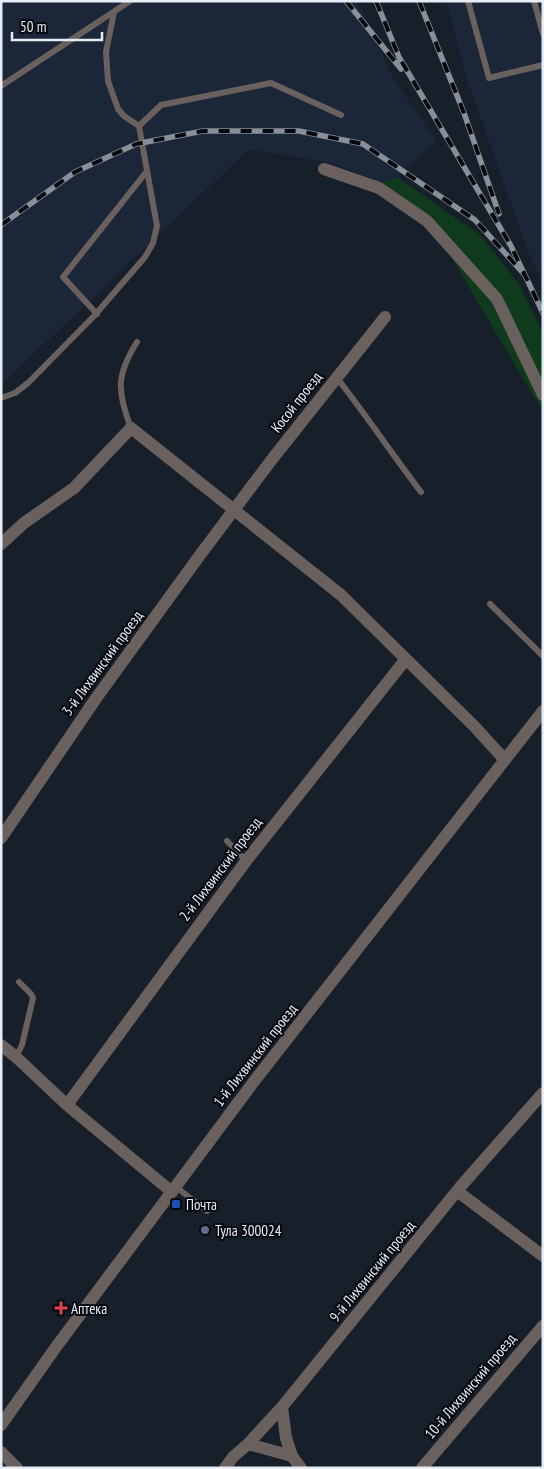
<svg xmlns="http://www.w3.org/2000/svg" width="544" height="1469" font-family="'PT Sans Narrow',sans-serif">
<rect width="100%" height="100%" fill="#171f2b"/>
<path fill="#1b2738" d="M1 1H358L392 76 436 141 397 177 382 183 332 163 249 149 1 385Z
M446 1H543V284L529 254 469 85Z"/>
<path fill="#0f3a1c" d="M397 177 480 235 519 284 543 333V412L425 213 382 183Z"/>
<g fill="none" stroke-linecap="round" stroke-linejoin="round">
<path stroke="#6a615e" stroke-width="6" d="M468 1 489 78 543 65
M534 1 543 34
M1 86 130 1
M139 126 161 105 271 83 341 115
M97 314 63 277 147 171
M337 378C366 415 392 454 421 492
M1 398 15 393 28 383 94 316 145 257 153 243 157 226 139 126 124 116 118 109 108 81 106 52 114 12
M131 428C117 392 116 375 137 342
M490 604 543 656
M227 841 246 861
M16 1057 22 1045 33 998 31 994 19 982
M176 1187 207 1211"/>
<path stroke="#6a615e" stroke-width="12" d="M324 169 379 188 427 221 497 299 543 395
M1 544 24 523 74 488 131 428 341 595 474 726 505 760
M1 838 97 697 200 555 273 458 385 317
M1 1045 16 1057 67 1105 172 1192
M67 1105 246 861 406 659
M457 1191 543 1256
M282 1407 286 1438 292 1456
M1 1425 56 1347 252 1084 543 711
M248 1444 292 1456 301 1468
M1 1452 17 1468
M225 1468 233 1457 248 1444 282 1407 461 1186 543 1093
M422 1468 543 1326"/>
<defs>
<path id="rail" d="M346 1 401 69
M376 1 399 57 511 246 543 313
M419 1 464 113 499 214
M1 225 75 172 136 144 203 131H299L363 144 475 220 524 274"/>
</defs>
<use href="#rail" stroke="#888f99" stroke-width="5.5"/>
<use href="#rail" stroke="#06080e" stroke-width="4" stroke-dasharray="11" stroke-linecap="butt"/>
</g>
<rect fill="#1a4fb4" stroke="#06080e" stroke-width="2" x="171" y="1199" width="10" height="10" rx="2.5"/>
<circle fill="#5c6f8a" stroke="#06080e" stroke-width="2" cx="205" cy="1230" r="5"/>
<path fill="#e0444e" stroke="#06080e" stroke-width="2" d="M58.5 1300.5h5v5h5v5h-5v5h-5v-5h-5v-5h5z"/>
<g text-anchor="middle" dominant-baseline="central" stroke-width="4" stroke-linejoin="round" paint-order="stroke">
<g font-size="15" fill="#e7edf6" stroke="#06080e">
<text transform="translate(296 402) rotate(-52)">Косой проезд</text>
<text transform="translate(102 663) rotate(-54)">3-й Лихвинский проезд</text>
<text transform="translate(220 869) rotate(-53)">2-й Лихвинский проезд</text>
<text transform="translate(255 1055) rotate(-52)">1-й Лихвинский проезд</text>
<text transform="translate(372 1271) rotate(-51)">9-й Лихвинский проезд</text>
<text transform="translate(470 1386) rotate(-50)">10-й Лихвинский проезд</text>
</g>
<g font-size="15" fill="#e7edf6" stroke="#06080e" text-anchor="start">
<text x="186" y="1204">Почта</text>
<text x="215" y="1230">Тула 300024</text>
<text x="71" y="1308">Аптека</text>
</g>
</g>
<rect width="544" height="1469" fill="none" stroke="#e7edf6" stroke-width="5"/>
<path d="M12 32v8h90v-8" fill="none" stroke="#e7edf6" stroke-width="2.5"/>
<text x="20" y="32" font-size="15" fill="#e7edf6" stroke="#06080e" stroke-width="4" paint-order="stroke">50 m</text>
</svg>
